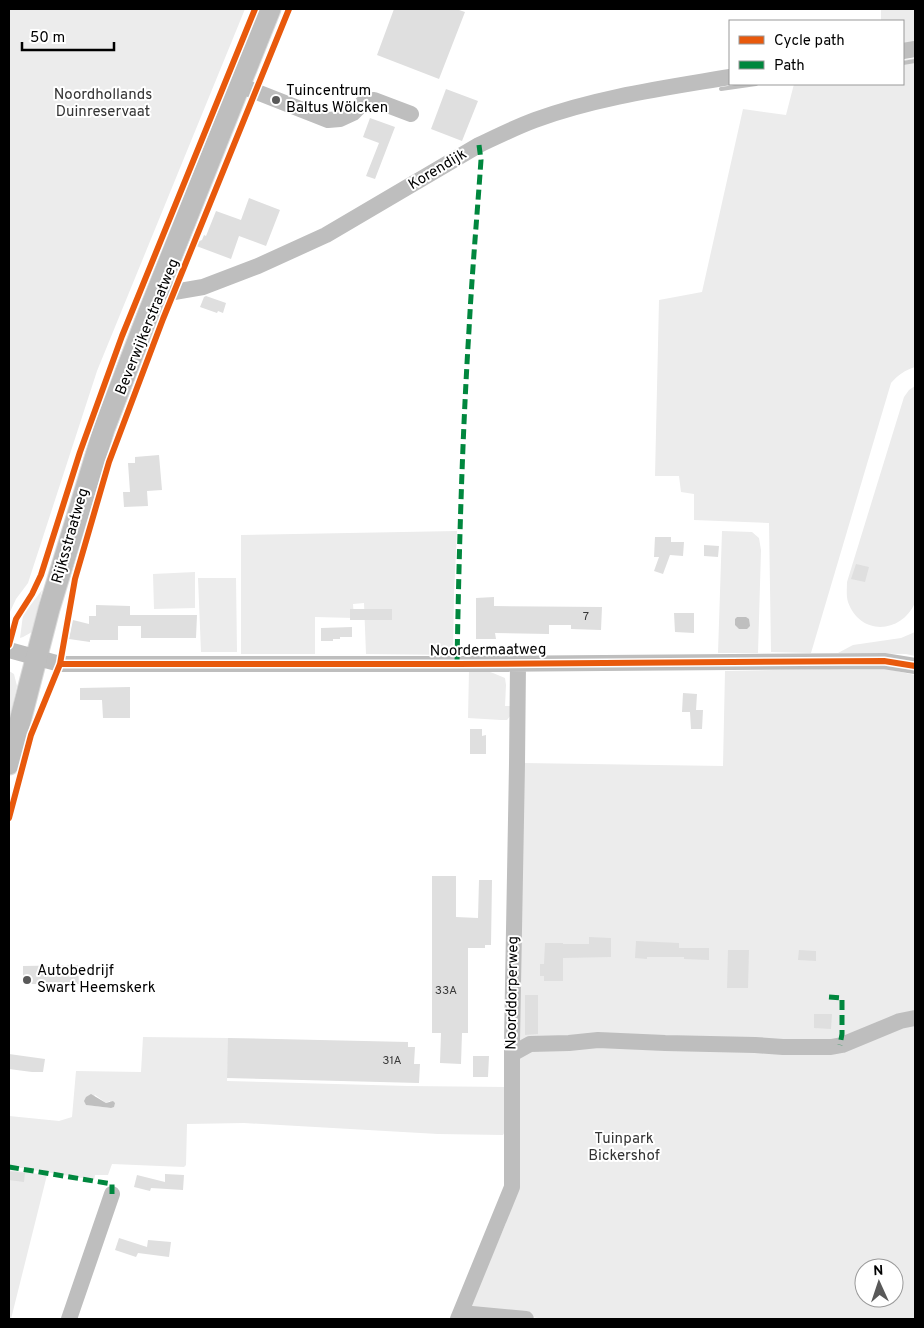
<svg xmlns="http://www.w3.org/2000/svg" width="924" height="1328" font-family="Overpass,sans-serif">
<rect width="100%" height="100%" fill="#fff"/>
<path fill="#ececec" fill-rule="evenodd" d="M9 9H245L97 371 28 583 16 599 9 614Z
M881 9H915V44L903 45V21H881Z
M915 58V367C905 370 898 375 891 383L811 653 771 652 769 523 694 520V494L681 492 679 476H655L659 300 702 292 743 109 786 115 794 84H903V60Z
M915 386V603C901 634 860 636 848 602 846 595 847 588 847 582L904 397 909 390Z
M457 531 454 593 453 655 366 654 364 603 353 604 354 618 315 617V654H241V535Z
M722 531 752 532 759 538 761 550 758 653H718Z
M195 572V608L154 609 153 574Z
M198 578H236L237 652H201Z
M42 590 32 632 23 637 20 638 23 615Z
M915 632V656L906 654 838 653 853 645 901 638Z
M882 668 915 675V1319H549L468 1311 506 1223 523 763 723 766 725 671ZM864 1268H894V1298H864Z
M480 669 493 673 505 678 506 685 505 706H512L511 715 507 720H501L468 718 469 670Z
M9 671 14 674 17 686 9 720Z
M143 1037 229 1038 227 1081 408 1086 506 1087 508 1127 503 1135 438 1134 244 1123 187 1124 186 1165 184 1167 112 1164 108 1175H95L94 1180 9 1166V1116L59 1121 72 1117 76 1071 141 1072ZM95 1095 106 1103 110 1101 111 1108 87 1105Z
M9 1170 47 1175 11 1319H9Z"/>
<path fill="#bfbfbf" d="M737 617H746L749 619 750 626 747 629H739L735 625V619Z
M91 1094 106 1103 113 1101 115 1103 114 1107 111 1108 86 1105 84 1101 86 1097Z"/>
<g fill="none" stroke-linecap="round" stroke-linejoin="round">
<path stroke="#bfbfbf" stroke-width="4" d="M903 63 915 61
M721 89 756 84"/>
</g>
<path fill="#dfdfdf" d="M394 9H456L465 12 439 79 377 55Z
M446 89 478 101 462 141 431 129Z
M370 118 395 127 375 179 366 176 379 143 363 137Z
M249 198 280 210 266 246 239 236 231 259 191 244 202 240 204 235 206 236 216 211 241 220Z
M206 296 226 303 223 313 218 311 217 313 200 307 204 297Z
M159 455 162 490 147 491 148 506 124 507 123 492H130L128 463H135V457Z
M655 537H671V542H684L683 556 670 555 663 574 654 571 659 557H654Z
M704 545 719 546 718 557 704 556Z
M856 564 869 567 865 582 851 579Z
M494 597V606L602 607 601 630 571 629V625H549V634L495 633 496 639H476V598Z
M96 605 130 606V615H197L196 638H141V626H118V640H90V642L69 639 73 620 89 624V616H96Z
M350 609H392V620H350Z
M674 613H694V633L675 632Z
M352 627V637H340V639H333V641H321V628Z
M130 687V718H103L102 700H80V688Z
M683 693 697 694 696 710H703L702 729H691L690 712H682Z
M470 729H482V736L486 735V754H470Z
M432 876H456V917L478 918 479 880H492L491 945H485V948H468V1033H462L461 1064 440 1063 441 1033H432Z
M589 937 611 938V957L563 958V981H544V976H540V964H544L545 943H563V944H589Z
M636 941 679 943V948H709V960L684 959V957H647V959L635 958Z
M728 950H749L748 988H727Z
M799 950 816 951V961L798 960Z
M78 965 79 984H23V966Z
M525 995H538V1034L525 1035Z
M814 1014H832L831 1029 814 1028Z
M228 1038 408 1042V1047H415L414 1064H420L419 1083 227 1078Z
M9 1054 45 1059 43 1072H32L9 1069Z
M473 1056H489L488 1077H473Z
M9 1171 25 1173 24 1182 9 1180Z
M165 1174 184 1175 183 1190 151 1188 150 1191 134 1187 137 1175 165 1182Z
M119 1238 147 1247 148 1240 171 1242 169 1257 138 1253 136 1257 115 1250Z"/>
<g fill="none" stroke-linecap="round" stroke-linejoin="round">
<defs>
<path id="major" d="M9 764 49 609 104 429 149 312 270 9"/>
</defs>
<use href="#major" stroke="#dbdbdb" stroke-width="23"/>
<path stroke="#bebebe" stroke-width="16" d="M903 51 915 49
M239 85 328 120 340 119 353 113 365 101 374 100 411 114
M159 286 174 292 203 287 258 266 326 235 479 145C498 136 516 127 535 120 598 97 665 88 730 77
M9 650 60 664H457L884 661 915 666
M512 1054 530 1044 569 1043 598 1040 665 1043 755 1045 783 1047H831L842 1045 900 1021 915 1018
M461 1313 526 1319
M69 1319 112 1194
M458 1319 512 1187V1041L517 764 518 663"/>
<use href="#major" stroke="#bebebe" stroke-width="21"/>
<path stroke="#00873e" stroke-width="5" stroke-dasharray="10 5" stroke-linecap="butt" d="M457 664C459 553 462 441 469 330 472 273 477 217 481 160L479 145
M829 997 842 998V1034L840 1045
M9 1167 112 1184V1194"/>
<defs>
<path id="cycleway" d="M9 645 16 619 32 594 41 575 80 452 122 336 255 9
M60 664H457L884 661 915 666
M9 818 31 735 60 664 75 579 109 462 163 319 289 9"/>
</defs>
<use href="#cycleway" stroke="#fff" stroke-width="9"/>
<use href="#cycleway" stroke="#e8590c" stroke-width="6"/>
</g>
<g fill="#595959" stroke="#fff" stroke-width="2">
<circle cx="276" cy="100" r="5"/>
<circle cx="27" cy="980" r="5"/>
</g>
<g text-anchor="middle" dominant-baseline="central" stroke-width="4" stroke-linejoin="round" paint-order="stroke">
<g font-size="12" fill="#383838">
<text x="586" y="617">7</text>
<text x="446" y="991">33A</text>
<text x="392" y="1061">31A</text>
</g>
<g font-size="15" fill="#000" stroke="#fff" text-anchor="start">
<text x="286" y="91">Tuincentrum<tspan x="286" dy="17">Baltus Wölcken</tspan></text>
<text x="37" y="971">Autobedrijf<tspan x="37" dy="17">Swart Heemskerk</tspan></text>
</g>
<g font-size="15" fill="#333" stroke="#fff">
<text x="103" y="95">Noordhollands<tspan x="103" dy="17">Duinreservaat</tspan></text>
<text x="624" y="1139">Tuinpark<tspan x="624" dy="17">Bickershof</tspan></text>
</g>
<g font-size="15" fill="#000" stroke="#fff">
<text transform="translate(438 170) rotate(-31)">Korendijk</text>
<text transform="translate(148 327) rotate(-68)">Beverwijkerstraatweg</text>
<text transform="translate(71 536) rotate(-74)">Rijksstraatweg</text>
<text transform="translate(488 651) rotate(-1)">Noordermaatweg</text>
<text transform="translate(513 993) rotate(-89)">Noorddorperweg</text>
</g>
</g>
<rect width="924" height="1328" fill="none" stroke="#000000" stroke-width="20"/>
<rect x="729" y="20" width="175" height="65" fill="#ffffff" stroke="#999999"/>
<rect x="739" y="36" width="25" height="8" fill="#e8590c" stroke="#999999"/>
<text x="774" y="45" font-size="15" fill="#000000">Cycle path</text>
<rect x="739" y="61" width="25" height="8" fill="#00873e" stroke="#999999"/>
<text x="774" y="70" font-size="15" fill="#000000">Path</text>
<g transform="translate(879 1283) rotate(357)"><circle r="24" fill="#ffffff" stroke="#999999"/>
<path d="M0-4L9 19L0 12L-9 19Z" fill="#595959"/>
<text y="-8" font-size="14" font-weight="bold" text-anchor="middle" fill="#000000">N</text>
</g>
<path d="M22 42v8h92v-8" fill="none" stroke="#000000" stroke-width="2.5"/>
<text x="30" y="42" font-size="15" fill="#000000" stroke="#ffffff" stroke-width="4" paint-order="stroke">50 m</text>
</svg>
